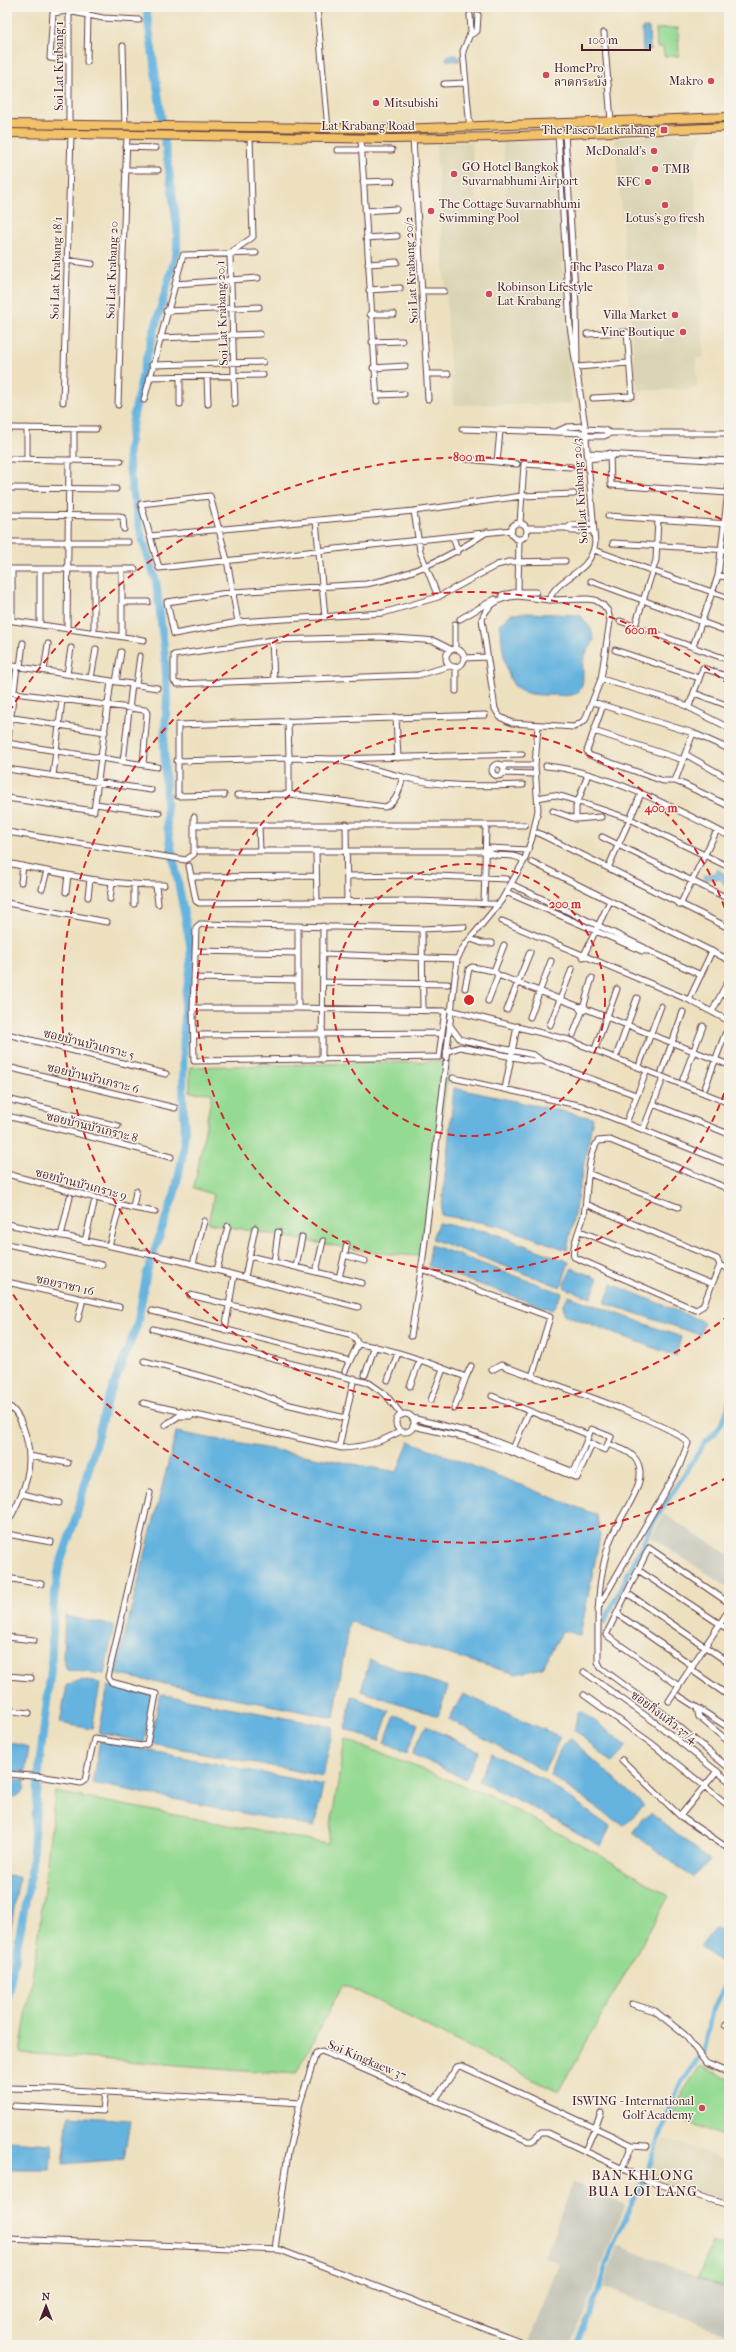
<svg xmlns="http://www.w3.org/2000/svg" width="736" height="2352" font-family="'IM FELL French Canon','Noto Serif Thai',serif">
<rect width="100%" height="100%" fill="#f7f3e8"/>
<filter id="ink" filterUnits="userSpaceOnUse"><feTurbulence type="fractalNoise" baseFrequency=".025" numOctaves="2"/><feDisplacementMap in="SourceGraphic" scale="8" xChannelSelector="R" yChannelSelector="G"/><feConvolveMatrix kernelMatrix="1 2 1 2 8 2 1 2 1" color-interpolation-filters="sRGB"/></filter>
<filter id="wash" filterUnits="userSpaceOnUse"><feTurbulence type="fractalNoise" baseFrequency=".012" numOctaves="4" result="noise"/><feDisplacementMap in="SourceGraphic" scale="16" xChannelSelector="R" yChannelSelector="G"/><feGaussianBlur stdDeviation="0.9" result="paint"/><feColorMatrix in="noise" values="0 0 0 0 0 0 0 0 0 0 0 0 0 0 0 0 0 1.4 0 .05"/><feComposite in="paint" operator="in"/></filter>
<g filter="url(#wash)">
<rect width="100%" height="100%" fill="#ede0bf"/>
<path fill="#dbd4b4" d="M705 132 697 149 693 170 697 210 704 357 696 358 697 388 636 391 615 138Z
M554 140 572 404 453 405 436 143 472 142 476 202 506 200 503 142Z
M663 2138 698 2149 729 2163V2202L649 2177Z"/>
<path fill="#c5c5b8" d="M664 1514 729 1555V1588L651 1537Z
M573 2182 625 2206 605 2253 586 2312 569 2345H540L529 2341 559 2264 544 2258Z
M617 2245 729 2290V2335L603 2287Z"/>
<path fill="#95da93" stroke="#707c5f" d="M678 28 679 56H664L663 47H657L656 29Z
M450 1061 420 1256 375 1253 208 1223 214 1195 194 1188 212 1093 190 1092V1067Z
M345 1739 487 1795 596 1853 669 1896 558 2092 343 1984 296 2074 20 2053 38 1940 55 1792 328 1844Z
M700 2066 729 2078V2139L672 2115 684 2090Z
M712 2242 729 2248V2290L698 2278Z"/>
<path fill="#65b3df" stroke="#586985" d="M642 28H649L650 50 643 51Z
M456 55 459 57V61L446 60 447 56Z
M527 613 580 615 591 629 594 639C591 649 583 653 583 664 582 672 585 684 579 691 573 698 561 695 552 695 543 695 527 695 519 690 504 680 502 641 500 624L511 614Z
M717 869 729 877V890L720 879H704L703 876 714 873Z
M454 1088 593 1118 567 1250 500 1226 441 1215Z
M438 1223 490 1232 569 1262 561 1287 432 1239Z
M431 1245 562 1293 552 1310 428 1266Z
M572 1268 598 1279 591 1298 565 1288 564 1284Z
M612 1284 704 1322 700 1335 605 1303Z
M569 1296 681 1337 676 1356 564 1314 563 1303Z
M176 1432 397 1472 409 1441 597 1515 600 1536 580 1636 563 1630 542 1668 516 1674 426 1648 349 1621 334 1718 115 1674Z
M65 1616 114 1626 104 1674 67 1670 63 1658Z
M370 1660 448 1687 438 1716 361 1691Z
M80 1680 100 1683 92 1729 60 1723 67 1685Z
M108 1686 153 1695 144 1742 99 1733Z
M160 1694 333 1727 323 1776 151 1743Z
M463 1694 561 1737 544 1771 449 1719Z
M351 1696 389 1711 379 1741 346 1729Z
M578 1712H583L627 1746 612 1762 574 1730Z
M395 1715 418 1724 407 1753 384 1743Z
M426 1726 479 1751 465 1779 412 1754Z
M571 1739 644 1806 623 1826 550 1775C555 1760 557 1748 571 1739Z
M100 1741 323 1785 314 1827 92 1783Z
M7 1742 29 1747 25 1773 7 1769Z
M492 1753 544 1780 610 1827 601 1846 526 1804 478 1781Z
M7 1778 25 1780 24 1791 16 1797 7 1795Z
M652 1814 710 1861 692 1877 633 1833 642 1819Z
M7 1876 19 1877 7 1950Z
M715 1928 729 1938V1962L726 1966 700 1947Z
M69 2116 130 2120 124 2159 63 2164Z
M7 2141 52 2144 50 2170H7Z"/>
<g fill="none" stroke-linecap="round" stroke-linejoin="round">
<path stroke="#65b3df" stroke-width="5" d="M604 1622 655 1520 705 1442C719 1431 726 1419 729 1401
M575 2345 591 2313 611 2249 651 2163 670 2106 682 2081 703 2052 712 2011 729 1979"/>
<path stroke="#65b3df" stroke-width="8" d="M7 1999 31 1874 40 1758 51 1670 54 1600 59 1567 77 1514 106 1405 137 1325 147 1272 175 1192 182 1159 185 1131 183 1096 184 1007 191 964 190 944 167 825 164 744 167 698 165 656 156 581 142 538 132 491 128 455 133 419 146 359 177 251V227L146 7"/>
</g>
</g>
<g filter="url(#ink)">
<g fill="none" stroke-linecap="round" stroke-linejoin="round">
<defs>
<path id="minor" d="M69 7V125
M317 7 328 129
M470 15 471 32 463 51 470 128
M604 33 611 121
M470 35 477 31 478 15
M123 46 125 126
M67 60 50 58 53 13 68 11 103 18 139 20
M87 62 88 14
M444 84 465 83
M565 134 576 305 577 361
M413 138 428 399
M361 139 377 401
M126 147 156 148
M337 150H392
M125 170H158
M363 182 392 181
M365 211 396 209
M366 238 397 236
M66 260 92 264
M368 264 397 262
M175 284 258 278
M369 290 400 288
M422 291H444
M166 311 259 307
M370 314H394
M587 334 627 332 632 396 593 398
M160 338 260 334
M372 342 402 341
M152 365 263 362
M577 367 629 363
M373 368 405 366
M427 374H448
M149 377 263 375
M207 377 208 404
M180 378V404
M376 395 404 394
M144 400 183 255 256 253
M63 402 71 134
M235 404 230 256 233 251 253 237 250 137
M118 405 127 135
M7 428 96 429
M462 429 586 433
M585 429 604 430 611 433
M558 431 567 427 585 426
M586 436H604L611 433H729
M587 453 729 461
M610 453 611 485 728 493
M7 459 121 461
M27 459V428
M466 459 517 464
M588 459 613 456
M74 460V429
M497 462 500 431
M7 488 116 489
M414 511 420 551 438 597
M7 515 120 516 123 518 124 529
M608 516 729 524
M316 521 325 617
M520 523 524 464 571 467
M511 531a8 8 0 1 1 16 0a8 8 0 1 1-16 0Z
M527 528H567L572 525 593 524
M567 528 572 531H594
M487 532C450 557 411 576 366 584L234 592 167 602 174 634 238 622 383 613 438 597 497 565 509 562 565 561
M150 536 414 511 522 496 574 494
M453 537 458 552
M7 542H128
M613 543 729 550
M594 550 729 598
M7 569H135
M718 576 729 577
M591 581 729 632
M518 592 519 539
M502 595 518 592H536
M518 596 549 600 587 599 595 600 603 605 608 611 610 621 601 679 585 720 574 727 512 723 500 717 495 709 482 619C488 603 502 597 518 596Z
M549 600C559 574 590 576 595 543L585 426 570 326 558 134
M122 602H148
M460 619 495 599
M7 620 144 640
M12 620V569
M620 621 729 660
M238 622 227 560 210 496 141 504 159 568 512 530
M40 624V569
M635 626 656 560 658 519
M67 628 69 460
M94 632V569
M122 636V569
M272 640 274 680
M693 646 718 576 729 483
M455 649V624
M446 658a9 9 0 1 1 18 0a9 9 0 1 1-18 0Z
M615 650 699 678
M464 658 487 657
M7 665 157 688
M450 666 418 675 177 684 174 681V655L272 640 380 637 424 640 434 641 452 650
M20 667 23 643
M456 667V691
M44 671 48 644
M67 674 71 648
M91 678 96 649
M601 679 676 701 729 728
M116 682 121 652
M136 685 140 656
M7 692 145 710 147 713 143 765
M694 693 729 706
M593 702 693 733 729 749
M603 705 587 751 589 755 663 781H675L685 785 729 806
M689 706 703 668 729 677
M7 717 105 732
M396 717 398 758
M594 731 683 760
M7 743 157 767
M7 747 17 667
M685 754 729 779
M334 759 522 754
M177 761 289 758 288 721
M123 762 132 684
M492 770a6 6 0 1 1 12 0a6 6 0 1 1-12 0Z
M502 765H535
M546 766C604 771 677 809 729 836
M7 769 151 790
M503 773 535 774
M53 776 62 700
M675 781 693 733
M289 794V758L334 759 403 777
M224 795 178 796V725L485 715
M237 795 289 794 385 807C398 802 399 789 403 777 443 788 482 786 523 785
M7 798 94 811 111 681
M538 798 553 795 564 797 630 819 729 867
M96 804 159 813
M553 811 576 819 601 817
M576 819V807L588 774
M346 824 347 902
M198 825H525
M259 825 260 851
M7 832 186 860 194 854V817
M538 833 729 928
M602 837 729 899
M199 851H486L490 848 528 850
M316 851 317 902
M486 851C497 860 513 851 524 861
M532 862 729 960
M7 863C59 873 111 886 164 885
M189 866 196 901 199 903 417 901 495 904
M608 868 641 794
M347 876 413 875 507 879
M191 877 316 876
M21 882 23 866
M156 885 158 904
M42 889 47 871
M66 892 68 875
M506 892 642 951H649L645 948 511 884
M88 897 90 879
M110 899 112 883
M7 903 107 922
M134 904V886
M484 904 486 825
M680 905 717 830
M502 921 689 1000 729 1021
M298 926V1008H193L194 1061 439 1057 442 1033
M422 929 423 1011
M471 939 482 943H492
M196 951 298 953
M649 951 701 975
M323 954 457 959
M583 957 610 901
M494 971 498 975 580 1007
M196 978 298 980
M323 982 448 984
M465 988 469 969 472 967 494 971 504 945
M689 1000 712 951
M488 1001 498 975
M584 1005 592 978
M193 1008 196 928 200 924 422 929 464 927
M586 1009 729 1065
M450 1010 569 1040 729 1103
M507 1010 530 952
M712 1012 729 979
M530 1017 551 961
M449 1024 460 1039 467 1041 534 1055 542 1061 636 1095
M550 1025 572 969
M7 1034 166 1074
M194 1035 442 1033 445 1011 298 1008
M573 1035 582 1012 586 1009 584 1005 579 1008 582 1012
M596 1046 617 989
M446 1052 460 1047 534 1061H542
M617 1054 637 998
M446 1058 457 959 465 945 501 901 524 861 532 838 538 810 535 765 538 726
M322 1060 323 926
M640 1063 661 1006
M7 1067 175 1108
M662 1071 683 1012
M453 1078 582 1106 626 1123 645 1075
M683 1079 703 1026
M705 1088 725 1034
M505 1089 517 1026
M728 1098 729 1096
M7 1099 118 1126
M653 1104 729 1134
M7 1116 171 1157
M626 1123 729 1164
M643 1130 662 1081
M7 1174 133 1208 136 1191
M590 1174 678 1207
M586 1204 717 1259 720 1265 703 1306 696 1310 574 1257C571 1248 581 1226 584 1215 588 1193 586 1159 598 1141L610 1140 729 1189
M133 1208 155 1212
M7 1224 181 1261 358 1307
M580 1231 712 1284
M61 1236 70 1197
M85 1241 94 1203
M7 1244 102 1265
M109 1246 119 1209
M344 1255 365 1261
M249 1256 362 1283
M274 1262 278 1232
M193 1264 204 1221
M720 1265 729 1269
M296 1267 302 1237
M421 1269 550 1317 532 1377
M217 1270 228 1226
M316 1272 323 1241
M245 1277 255 1228
M339 1278 347 1244
M7 1282 119 1307
M190 1295 349 1334 354 1337 358 1344C396 1349 431 1364 466 1377L454 1409
M152 1311 350 1361
M78 1319 83 1299
M153 1329 369 1383 385 1394 402 1415
M225 1330 234 1275
M411 1336 423 1258 446 1063
M144 1361 237 1386 286 1404 345 1418
M492 1370 501 1365C532 1377 674 1423 688 1443L679 1467 598 1608
M345 1371 358 1344
M365 1375 375 1346
M466 1377 471 1366
M388 1380 398 1353
M410 1386 420 1360
M492 1396 589 1435
M431 1400 443 1369
M143 1403 342 1448C365 1447 381 1442 401 1431
M7 1405C15 1409 20 1419 23 1427 37 1464 25 1491 7 1524
M396 1423a9 9 0 1 1 18 0a9 9 0 1 1-18 0Z
M412 1418 477 1434 574 1472 586 1442
M165 1425 179 1416H191
M413 1426 467 1438 511 1452 577 1478 592 1444
M591 1429 611 1437 605 1450 586 1442Z
M608 1444C623 1449 638 1453 640 1471 642 1492 615 1522 609 1544 596 1585 598 1619 598 1662L601 1668 660 1711 729 1768
M339 1447 354 1378
M512 1451 529 1411
M29 1456 68 1463
M23 1494 59 1503
M7 1534 51 1542
M638 1570 729 1630
M7 1578 41 1584
M627 1593 729 1663
M618 1612 619 1615 693 1666
M7 1637 34 1640
M690 1669 729 1696
M584 1672 656 1723 729 1781
M7 1676 31 1678
M679 1686 606 1635 649 1548 729 1603
M584 1695 651 1743 729 1806
M679 1696 729 1728
M669 1701 729 1610
M7 1706 13 1711 29 1713
M697 1708 699 1717 729 1742
M622 1760 680 1816 729 1849
M7 1774 45 1777 81 1783 85 1780 94 1739 141 1746 147 1744 156 1694 111 1682 108 1677 150 1493
M680 1816 717 1771
M632 2004 655 2011 685 2035 706 2063 729 2073
M725 2025 729 2027
M7 2088 54 2089 300 2103 316 2053 322 2051 528 2141H532L541 2133H547L648 2181 729 2205
M435 2100 457 2067 461 2066 632 2145 647 2146
M14 2106 103 2111 105 2092
M585 2151 601 2114
M622 2169 632 2145
M7 2239 280 2250 530 2345
M275 2249 288 2153 300 2103"/>
<path id="primary" d="M7 124 398 129 729 117
M7 133 391 139 496 137 729 127"/>
</defs>
<use href="#minor" stroke="#623c41" stroke-width="7"/>
<use href="#primary" stroke="#623c41" stroke-width="10"/>
<use href="#minor" stroke="#fff" stroke-width="5"/>
<use href="#primary" stroke="#f2c26a" stroke-width="8"/>
</g>
</g>
<g fill="none" stroke="#d62828" stroke-width="2" stroke-dasharray="7 5">
<circle cx="469" cy="1000" r="136"/>
<path d="M728 1082A272 272 0 1 1 728 918"/>
<path d="M729 1315A408 408 0 1 1 729 685"/>
<path d="M728 1477A543 543 0 0 1 9 1288M9 712A543 543 0 0 1 728 523"/>
</g>
<g fill="#d1495b" stroke="#f7f3e8" stroke-width="1.5">
<circle cx="546" cy="75" r="4"/>
<circle cx="711" cy="81" r="4"/>
<circle cx="376" cy="103" r="4"/>
<rect x="660" y="126" width="8" height="8" rx="2"/>
<circle cx="654" cy="151" r="4"/>
<circle cx="655" cy="169" r="4"/>
<circle cx="454" cy="174" r="4"/>
<circle cx="648" cy="182" r="4"/>
<circle cx="665" cy="205" r="4"/>
<circle cx="431" cy="211" r="4"/>
<circle cx="661" cy="267" r="4"/>
<circle cx="489" cy="294" r="4"/>
<circle cx="675" cy="315" r="4"/>
<circle cx="683" cy="332" r="4"/>
<circle cx="702" cy="2108" r="4"/>
</g>
<g text-anchor="middle" dominant-baseline="central" stroke-width="3" stroke-linejoin="round" paint-order="stroke">
<g font-size="12" fill="#4a1f2b" stroke="#f7f3e8">
<text transform="translate(59 66) rotate(-90)">Soi Lat Krabang 1</text>
<text x="368" y="126">Lat Krabang Road</text>
<text transform="translate(56 268) rotate(-88)">Soi Lat Krabang 18/1</text>
<text transform="translate(112 270) rotate(-88)">Soi Lat Krabang 20</text>
<text transform="translate(411 270) rotate(-93)">Soi Lat Krabang 20/2</text>
<text transform="translate(222 313) rotate(-92)">Soi Lat Krabang 20/1</text>
<text transform="translate(580 491) rotate(-94)">Soi Lat Krabang 20/3</text>
<text transform="translate(89 1044) rotate(14)">ซอยบ้านบัวเกราะ 5</text>
<text transform="translate(93 1078) rotate(14)">ซอยบ้านบัวเกราะ 6</text>
<text transform="translate(92 1127) rotate(14)">ซอยบ้านบัวเกราะ 8</text>
<text transform="translate(81 1184) rotate(15)">ซอยบ้านบัวเกราะ 9</text>
<text transform="translate(65 1285) rotate(13)">ซอยราชา 16</text>
<text transform="translate(664 1717) rotate(37)">ซอยกิ่งแก้ว 37/4</text>
<text transform="translate(367 2060) rotate(23)">Soi Kingkaew 37</text>
</g>
<g font-size="12" fill="#4a1f2b" stroke="#f7f3e8" text-anchor="end">
<text x="554" y="68" text-anchor="start">HomePro<tspan x="554" dy="14">ลาดกระบัง</tspan></text>
<text x="703" y="81">Makro</text>
<text x="384" y="103" text-anchor="start">Mitsubishi</text>
<text x="656" y="130">The Paseo Latkrabang</text>
<text x="646" y="151">McDonald's</text>
<text x="462" y="167" text-anchor="start">GO Hotel Bangkok<tspan x="462" dy="14">Suvarnabhumi Airport</tspan></text>
<text x="663" y="169" text-anchor="start">TMB</text>
<text x="640" y="182">KFC</text>
<text x="439" y="204" text-anchor="start">The Cottage Suvarnabhumi<tspan x="439" dy="14">Swimming Pool</tspan></text>
<text x="665" y="218" text-anchor="middle">Lotus's go fresh</text>
<text x="653" y="267">The Paseo Plaza</text>
<text x="497" y="287" text-anchor="start">Robinson Lifestyle<tspan x="497" dy="14">Lat Krabang</tspan></text>
<text x="667" y="315">Villa Market</text>
<text x="675" y="332">Vine Boutique</text>
<text x="694" y="2101">ISWING - International<tspan x="694" dy="14">Golf Academy</tspan></text>
</g>
<g font-size="14" letter-spacing="1" fill="#4a1f2b" stroke="#f7f3e8">
<text x="643" y="2175">BAN KHLONG<tspan x="643" dy="16">BUA LOI LANG</tspan></text>
</g>
</g>
<circle cx="469" cy="1000" r="6" fill="#d62828" stroke="#f7f3e8" stroke-width="2"/>
<g font-size="12" text-anchor="middle" font-weight="bold" fill="#d62828" stroke="#f7f3e8" stroke-width="3" stroke-linejoin="round" paint-order="stroke">
<text x="469" y="461">800 m</text>
<text x="641" y="634">600 m</text>
<text x="661" y="812">400 m</text>
<text x="565" y="908">200 m</text>
</g>
<rect width="736" height="2352" fill="none" stroke="#f7f3e8" stroke-width="24"/>
<g transform="translate(46 2306)" stroke="#f7f3e8" stroke-width="3" paint-order="stroke">
<path d="M0-3L7 15L0 10L-7 15Z" fill="#4a1f2b"/>
<text y="-6" font-size="11" font-weight="bold" text-anchor="middle" fill="#4a1f2b">N</text>
</g>
<path d="M582 44v6h68v-6" fill="none" stroke="#4a1f2b" stroke-width="2"/>
<text x="588" y="44" font-size="12" fill="#4a1f2b" stroke="#f7f3e8" stroke-width="3" paint-order="stroke">100 m</text>
</svg>
